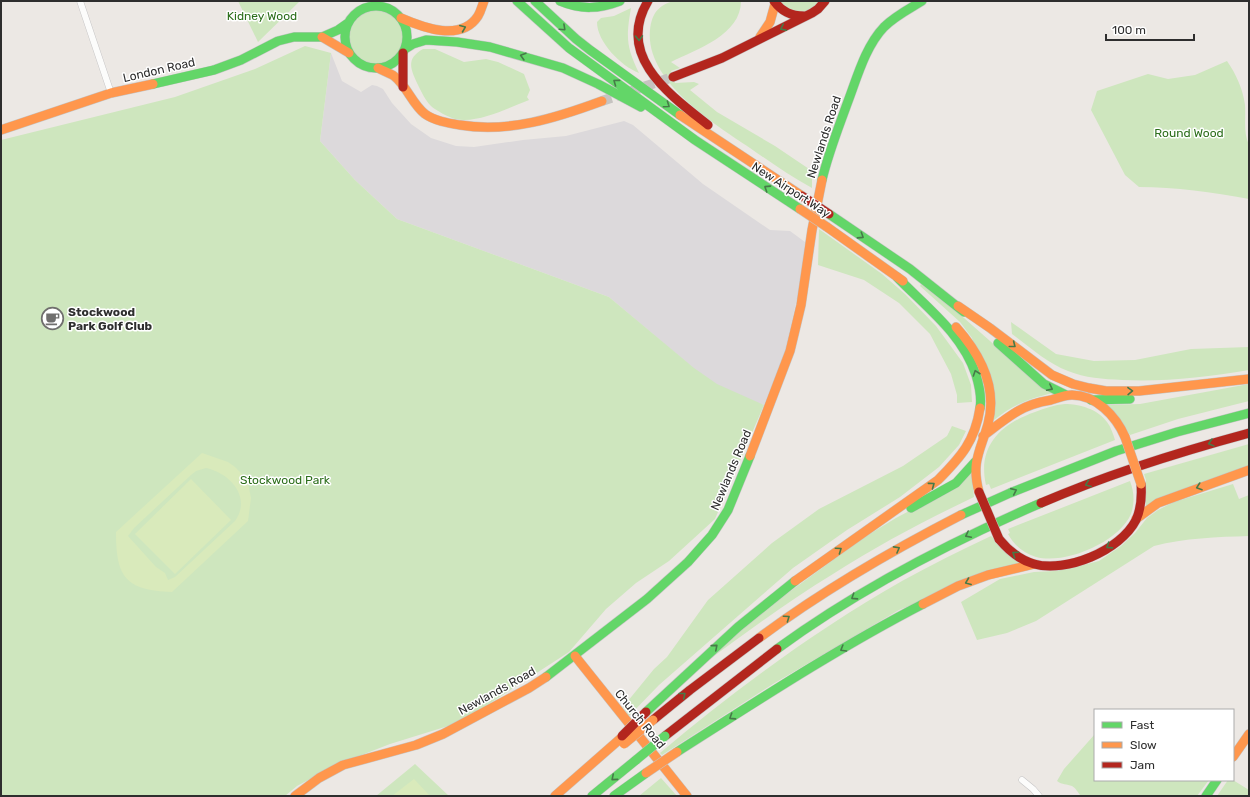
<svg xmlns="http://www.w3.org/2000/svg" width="1250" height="797" font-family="Rubik,sans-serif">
<rect width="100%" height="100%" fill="#ece8e4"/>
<path fill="#dcd9db" d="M331 53 342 81 361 92 372 85 377 86 383 89 392 103 411 124 431 138 456 146 474 147 523 140 566 136 624 121 633 125 703 184 770 230 790 231 805 242 802 276 784 356 764 405 724 394 609 297 397 219 355 180 320 141Z"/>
<path fill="#cee6be" d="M238 1H300L258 42Z
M673 1H741C741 35 697 49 671 62L680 68 671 71 675 83 694 82 699 84 690 90 717 112 775 146 812 171V188C790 176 770 162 750 148 713 123 645 81 650 30 652 13 658 6 673 1Z
M778 1H820C803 18 794 13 778 1Z
M631 8C626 37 626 46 639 73 621 66 597 42 597 22L601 18 614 16Z
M349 36a28 28 0 1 1 56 0a28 28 0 1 1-56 0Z
M305 46 331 53 320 141 355 180 397 219 609 297 694 368 717 384 764 405 715 519 669 561 636 583 606 609 569 652 461 722 390 744 336 765 297 786 285 796H1V140L175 97 255 69Z
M423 49H435L464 62 486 59 498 62 524 74 530 90 527 97 529 100C508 108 478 124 455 119 450 118 435 110 431 106 425 100 422 93 418 85 411 70 405 59 423 49Z
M1227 61C1236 74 1243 89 1245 105 1246 119 1243 132 1249 145V199C1212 192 1176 187 1139 187L1125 175 1091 110 1097 91 1148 74 1168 79 1195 75Z
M819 229 882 274 905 294 936 326 963 363 971 385 972 402 957 403V395L951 374 930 334 899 303 864 280 818 265Z
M921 284 964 318 1041 386 1053 393C1028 399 1014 404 994 420L972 338 960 322 920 286Z
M1011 322 1056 354 1094 361 1135 360 1191 349 1249 347V370C1206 377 1165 382 1122 380 1103 379 1085 378 1068 371 1047 363 1030 347 1012 334Z
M1249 384V401L1178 419 1130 435 1107 405 1140 404Z
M1065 404C1079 404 1098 409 1107 422 1111 427 1113 434 1115 440L991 489 989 484 986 485C977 446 1001 424 1035 412 1045 408 1054 405 1065 404Z
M952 426 966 431 959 445 939 467 900 497 847 530 793 568 659 685 629 716 623 707 654 669 667 657 708 600 772 543 819 509 903 466 947 436Z
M1249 444V466L1146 507V480L1144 474Z
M971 471 974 497C926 520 878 545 833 574 788 601 746 633 703 664L758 615 863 538 896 518 956 486Z
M1130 481C1134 492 1135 502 1131 514 1119 542 1065 565 1036 557 1023 553 1014 545 1008 534L1010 533 1008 529Z
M1233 484 1239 499 1249 495V536C1217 537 1185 538 1154 546L1036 621 1007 633 977 640 961 602 1000 579 1034 572 1055 571 1075 567 1099 561 1121 546 1135 533 1147 518 1158 510 1174 502Z
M991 536 1020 563 899 610 773 684 662 755 660 753C736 689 816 630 902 581 931 565 961 550 991 536Z
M1095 734V780H1209L1197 796H1081C1078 793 1076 788 1072 786 1067 784 1062 785 1057 781L1064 769Z
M415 764 449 796H376Z
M661 778 677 796H639Z
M1228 780H1233L1249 790V796H1217Z"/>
<path fill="#d9eabb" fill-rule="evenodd" d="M202 453 228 462 235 467 242 474 248 483 251 498 248 521 172 592C126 590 116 578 116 532ZM206 468C230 473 252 497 235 521L175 577 168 580 165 573 156 567 128 536 134 528 191 475 196 471Z
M191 479 231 520 175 574 135 534Z
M414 779 430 796H392Z"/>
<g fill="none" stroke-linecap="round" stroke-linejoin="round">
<path stroke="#c6c3c0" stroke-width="10" stroke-dasharray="10 5" stroke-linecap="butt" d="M602 101 673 77"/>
<defs>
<path id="street" d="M80 1 111 93
M1022 780 1033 789 1039 796"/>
<path id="fast" d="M517 1 569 48 695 140 800 209
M535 1 576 39 590 50 680 115
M560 1C581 10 599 9 620 1
M345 37a31 31 0 1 1 62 0a31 31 0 1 1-62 0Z
M405 49 413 44 426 40 457 42 490 47 563 68 598 84 641 107
M153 84 214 70 241 60 278 41 294 37H322L338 30 348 23
M822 180C828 154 838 129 847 104 857 78 865 47 884 27 895 16 909 9 922 1
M829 214 910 269 964 312
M897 277C926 307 962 333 976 375 979 385 982 397 980 408
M998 343 1044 384 1066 395
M1091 400 1130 399
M911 508 956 483 975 462
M961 515 1010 493 1116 451 1177 432 1249 413
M777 649C859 589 948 543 1041 503
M546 677 647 599 688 562 712 535 728 510 750 456
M646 712 738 627 795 581
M677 752C757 701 838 648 923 604
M592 796 636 760
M614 796 646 773
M1206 796 1217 780"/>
<path id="slow" d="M401 18C424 28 461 42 478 16 481 11 482 6 484 1
M322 37 349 53
M760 37 770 22 775 4
M378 68C383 71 390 73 394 76 407 86 412 104 425 114 435 121 448 123 460 125 509 133 556 118 602 101
M680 115 802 196
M1 130 111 93 153 84
M827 227 903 281
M958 306 990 328 1052 375 1073 384 1089 388 1106 391H1139L1249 379
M956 327C980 354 998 387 988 424 980 452 971 462 979 492
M983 436C995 427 1006 418 1018 411 1028 405 1039 402 1051 400 1058 398 1064 395 1072 395 1096 395 1116 416 1125 437
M750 456 790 351 801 305 812 230 822 180
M1136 519 1158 503 1249 470
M795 581 938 480C961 457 975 441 980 408
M923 604 958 586 988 575 1034 564
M759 638C822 591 891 551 961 515
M575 656 687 796
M1233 757 1249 734
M295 796 319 778 343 765 416 745 443 734 529 688 546 677
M555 796 620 739"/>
<path id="jam" d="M648 1C615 56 670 95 708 125
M774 1C782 12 791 16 804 16
M403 53V87
M673 77 722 58 812 13 818 9 825 1
M1041 503C1108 474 1179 452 1249 433
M999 539C1008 550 1020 560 1034 564 1066 573 1120 551 1136 520 1141 509 1142 497 1141 484
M653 720 690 690 759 638
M665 736 777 649"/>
</defs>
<use href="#street" stroke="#c5c4c5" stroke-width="7"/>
<use href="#fast" stroke="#c5c4c5" stroke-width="10"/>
<use href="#slow" stroke="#c5c4c5" stroke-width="10"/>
<use href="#jam" stroke="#c5c4c5" stroke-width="10"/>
<use href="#street" stroke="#fcfcfb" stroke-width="6"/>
<use href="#fast" stroke="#63d668" stroke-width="9"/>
<use href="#slow" stroke="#ff974d" stroke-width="9"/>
<use href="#jam" stroke="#b3261e" stroke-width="9"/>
<defs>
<path id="fast-bridge" d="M636 760 665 736"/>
<path id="slow-bridge" d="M800 209 827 227
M1125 437 1141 484
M624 744 653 720
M646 773 677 752"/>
<path id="jam-bridge" d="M802 196 829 214
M979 492 999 539
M622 736 646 712"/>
</defs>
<use href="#fast-bridge" stroke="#c6c5c4" stroke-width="10" stroke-linecap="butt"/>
<use href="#slow-bridge" stroke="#c6c5c4" stroke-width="10" stroke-linecap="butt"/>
<use href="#jam-bridge" stroke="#c6c5c4" stroke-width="10" stroke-linecap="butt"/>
<use href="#fast-bridge" stroke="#63d668" stroke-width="9"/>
<use href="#slow-bridge" stroke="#ff974d" stroke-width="9"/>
<use href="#jam-bridge" stroke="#b3261e" stroke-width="9"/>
</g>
<defs><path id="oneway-chevron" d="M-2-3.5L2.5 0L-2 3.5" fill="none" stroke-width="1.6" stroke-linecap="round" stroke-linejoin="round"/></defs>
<g stroke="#467a48">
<use href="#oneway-chevron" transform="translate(463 28) rotate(-22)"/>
<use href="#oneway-chevron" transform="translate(563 28) rotate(43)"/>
<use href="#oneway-chevron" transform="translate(783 28) rotate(154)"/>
<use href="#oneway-chevron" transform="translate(639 38) rotate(88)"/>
<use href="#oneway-chevron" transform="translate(523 56) rotate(-164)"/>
<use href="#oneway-chevron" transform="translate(616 82) rotate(-144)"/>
<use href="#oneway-chevron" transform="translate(667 105) rotate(35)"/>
<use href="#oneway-chevron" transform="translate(767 188) rotate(-147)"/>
<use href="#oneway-chevron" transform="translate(861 236) rotate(33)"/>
<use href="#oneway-chevron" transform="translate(1013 345) rotate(38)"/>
<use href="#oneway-chevron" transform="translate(976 373) rotate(-109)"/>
<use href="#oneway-chevron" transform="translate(1050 388) rotate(27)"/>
<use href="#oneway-chevron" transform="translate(1130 391) rotate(-1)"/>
<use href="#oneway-chevron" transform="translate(1211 443) rotate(165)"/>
<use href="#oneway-chevron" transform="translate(1088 484) rotate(159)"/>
<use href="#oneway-chevron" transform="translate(932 485) rotate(-36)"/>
<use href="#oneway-chevron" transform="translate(1199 487) rotate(161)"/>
<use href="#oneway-chevron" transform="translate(1014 491) rotate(-24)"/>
<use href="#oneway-chevron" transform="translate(968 535) rotate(153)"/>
<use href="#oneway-chevron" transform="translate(1109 546) rotate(147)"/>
<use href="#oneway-chevron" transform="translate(897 549) rotate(-29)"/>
<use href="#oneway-chevron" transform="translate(839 550) rotate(-35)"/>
<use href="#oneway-chevron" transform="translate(1015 554) rotate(-146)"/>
<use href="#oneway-chevron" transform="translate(968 582) rotate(159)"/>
<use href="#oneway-chevron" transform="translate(854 597) rotate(147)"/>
<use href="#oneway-chevron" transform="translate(787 618) rotate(-35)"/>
<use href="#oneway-chevron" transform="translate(715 647) rotate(-41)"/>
<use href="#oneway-chevron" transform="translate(843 649) rotate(149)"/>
<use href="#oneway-chevron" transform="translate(683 695) rotate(-39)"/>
<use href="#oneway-chevron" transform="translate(732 717) rotate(147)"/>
<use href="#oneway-chevron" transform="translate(614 778) rotate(140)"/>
</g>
<defs>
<symbol id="cafe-ring" viewBox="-11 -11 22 22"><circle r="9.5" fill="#fff" stroke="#706f6e" stroke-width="1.5"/><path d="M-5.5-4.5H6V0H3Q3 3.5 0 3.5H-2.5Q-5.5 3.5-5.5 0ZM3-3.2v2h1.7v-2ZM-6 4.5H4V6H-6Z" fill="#706f6e"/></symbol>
</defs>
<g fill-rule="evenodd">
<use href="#cafe-ring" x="40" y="306" width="25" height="25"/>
</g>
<g text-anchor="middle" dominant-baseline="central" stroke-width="3" stroke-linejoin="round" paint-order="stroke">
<g font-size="12" fill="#2c6e1b" stroke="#fff">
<text x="262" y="16">Kidney Wood</text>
<text x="1189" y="133">Round Wood</text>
<text x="285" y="480">Stockwood Park</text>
</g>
<g font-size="12" fill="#2e2e2e" stroke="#fff">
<text transform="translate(159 70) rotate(-13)">London Road</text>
<text transform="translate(824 137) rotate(-72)">Newlands Road</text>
<text transform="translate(791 190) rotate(33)">New Airport Way</text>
<text transform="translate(731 470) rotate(-67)">Newlands Road</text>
<text transform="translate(497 691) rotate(-29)">Newlands Road</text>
<text transform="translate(640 719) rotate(51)">Church Road</text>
</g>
<g font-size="12" font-weight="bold" fill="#2e2e2e" stroke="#fff" text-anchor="start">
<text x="68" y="312">Stockwood<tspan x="68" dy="14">Park Golf Club</tspan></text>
</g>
</g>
<rect width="1250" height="797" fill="none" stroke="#2e2e2e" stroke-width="4"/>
<rect x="1094" y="709" width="140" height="72" fill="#ffffff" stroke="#ababab"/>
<rect x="1102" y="722" width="20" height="6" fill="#63d668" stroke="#ababab"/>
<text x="1130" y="729" font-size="12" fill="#2e2e2e">Fast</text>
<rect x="1102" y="742" width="20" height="6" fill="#ff974d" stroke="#ababab"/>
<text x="1130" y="749" font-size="12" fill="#2e2e2e">Slow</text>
<rect x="1102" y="762" width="20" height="6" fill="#b3261e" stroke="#ababab"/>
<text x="1130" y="769" font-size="12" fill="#2e2e2e">Jam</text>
<path d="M1106 34v6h88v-6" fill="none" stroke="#2e2e2e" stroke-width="2"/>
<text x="1112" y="34" font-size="12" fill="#2e2e2e" stroke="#ffffff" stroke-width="3" paint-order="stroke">100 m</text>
</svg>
